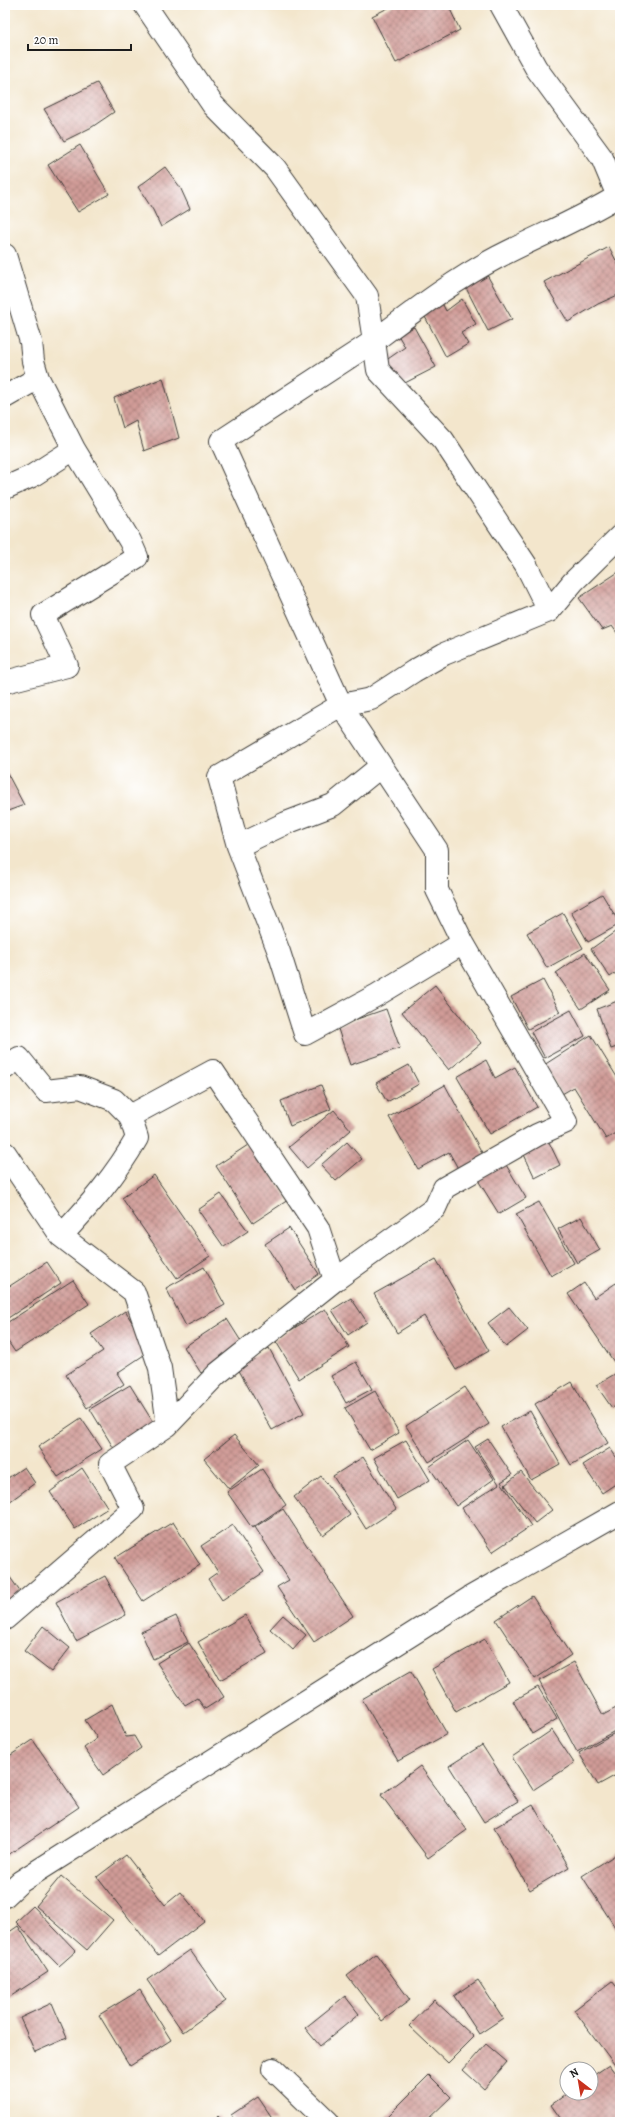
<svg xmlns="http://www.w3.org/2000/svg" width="625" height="2127" font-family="Alegreya,serif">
<defs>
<pattern id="building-cross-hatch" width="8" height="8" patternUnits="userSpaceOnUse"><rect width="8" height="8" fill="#d09b97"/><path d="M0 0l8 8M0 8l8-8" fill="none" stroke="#a87e7a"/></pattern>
</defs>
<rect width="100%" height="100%" fill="#fff"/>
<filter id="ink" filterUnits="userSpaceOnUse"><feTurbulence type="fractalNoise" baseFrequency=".025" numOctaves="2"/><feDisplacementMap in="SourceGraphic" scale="8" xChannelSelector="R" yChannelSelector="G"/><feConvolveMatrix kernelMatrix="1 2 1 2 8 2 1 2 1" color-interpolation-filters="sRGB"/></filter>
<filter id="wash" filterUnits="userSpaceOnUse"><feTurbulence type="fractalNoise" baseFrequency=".012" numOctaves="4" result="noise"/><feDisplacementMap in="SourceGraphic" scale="16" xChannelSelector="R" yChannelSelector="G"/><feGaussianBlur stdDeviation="0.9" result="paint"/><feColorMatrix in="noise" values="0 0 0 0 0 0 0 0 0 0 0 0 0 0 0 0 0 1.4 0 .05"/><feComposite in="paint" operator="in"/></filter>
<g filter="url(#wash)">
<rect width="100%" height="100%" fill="#f3e6cc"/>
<g id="blocks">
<path fill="url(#building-cross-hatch)" d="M394 5H448L460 30 396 63 372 16Z
M97 83 114 112 92 127 64 141 44 109Z
M80 145 109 194 78 212 48 165Z
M165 167 180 187 190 209 161 227 153 210 138 187Z
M609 247 620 268V294L598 304 568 322 544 282Z
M487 275 512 319 488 331 466 288Z
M462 299 476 324 461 333 468 344 446 357 423 313 442 303 446 311Z
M414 327 436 367 401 385 385 361 405 347 398 335Z
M163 378 179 438 144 451 136 421 123 428 114 398Z
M620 571V637L612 626 602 630 579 598Z
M5 769 24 805 5 812Z
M602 894 620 924 588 942 571 912Z
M563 913 583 948 547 968 527 933Z
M619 929 620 970 610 977 591 949Z
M585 953 610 990 581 1009 556 973Z
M543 980 560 1012 528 1029 511 997Z
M435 985 481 1043 449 1070 402 1012Z
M620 1000V1046L611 1049 597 1009Z
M386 1009 400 1048 350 1065 337 1026Z
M571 1010 585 1036 545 1058 531 1032Z
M591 1035 620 1082V1130L606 1139 574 1087 562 1094 544 1065Z
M486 1060 495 1078 515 1067 537 1107 490 1134 457 1077Z
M409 1065 419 1084 387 1102 376 1083Z
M321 1085 331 1109 290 1126 281 1101Z
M445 1085 486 1160 461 1174 449 1152 418 1169 389 1117Z
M334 1110 351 1130 307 1168 289 1147Z
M545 1134 560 1165 535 1178 520 1146Z
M347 1142 362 1159 336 1181 321 1165Z
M251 1143 288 1200 253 1223 216 1166Z
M503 1160 526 1198 499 1214 476 1177Z
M154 1175 210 1256 177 1278 122 1198Z
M221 1194 248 1231 224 1247 198 1210Z
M539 1202 574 1263 551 1276 516 1214Z
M581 1217 600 1250 577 1263 558 1229Z
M289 1228 319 1274 295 1290 265 1244Z
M436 1259 489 1351 456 1370 424 1316 397 1333 374 1294Z
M47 1262 61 1283 5 1320V1289Z
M204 1267 225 1305 186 1326 166 1288Z
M73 1280 89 1304 15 1352 5 1337V1324Z
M584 1283 594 1298 616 1283 620 1289V1358L614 1362 568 1294Z
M351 1298 367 1322 348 1335 332 1310Z
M509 1307 528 1330 506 1347 488 1323Z
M325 1309 349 1347 299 1379 275 1340Z
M125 1311 150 1351 117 1373 124 1384 87 1408 66 1375 103 1351 91 1334Z
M227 1319 244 1346 201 1373 184 1347Z
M269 1348 304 1413 272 1430 236 1365Z
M356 1362 372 1389 346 1403 331 1376Z
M620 1371V1404L612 1408 596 1385Z
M572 1382 608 1443 571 1465 535 1404Z
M130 1385 156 1427 116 1452 90 1409Z
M465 1387 489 1424 429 1462 406 1426Z
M375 1391 399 1433 370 1450 345 1408Z
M530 1411 560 1464 531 1480 501 1427Z
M81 1418 102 1449 58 1477 38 1447Z
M234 1435 259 1465 229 1489 204 1459Z
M488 1439 512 1475 501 1482 531 1526 492 1552 462 1508 499 1484 475 1447Z
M406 1440 430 1480 397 1499 374 1458Z
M468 1440 494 1479 456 1506 429 1467Z
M610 1448 620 1463V1481L602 1493 583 1465Z
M363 1457 396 1509 366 1529 333 1476Z
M24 1467 35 1483 9 1502 5 1496V1480Z
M82 1468 108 1508 75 1529 50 1492Z
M262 1469 286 1505 252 1528 227 1492Z
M521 1472 552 1510 535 1523 505 1485Z
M321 1476 350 1515 323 1535 294 1497Z
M283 1509 353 1616 314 1642 277 1587 289 1580 255 1527Z
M173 1522 200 1565 143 1601 115 1558Z
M233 1525 264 1572 222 1600 208 1579 218 1572 201 1546Z
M5 1570 21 1593 5 1605Z
M105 1576 126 1615 76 1641 56 1602Z
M532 1596 571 1655 535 1679 496 1620Z
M245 1615 267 1653 220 1680 198 1642Z
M283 1615 306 1635 293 1650 270 1629Z
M176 1616 188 1642 153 1659 141 1632Z
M43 1626 70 1648 51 1672 24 1651Z
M485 1639 509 1682 456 1712 432 1669Z
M189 1643 224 1697 205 1709 197 1698 185 1705 157 1663Z
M574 1662 603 1715 620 1706V1728L577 1752 539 1681Z
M411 1671 447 1734 398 1761 362 1699Z
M538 1687 557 1719 532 1734 513 1701Z
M112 1704 126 1737 134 1736 141 1748 103 1775 84 1748 97 1738 85 1720Z
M552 1730 574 1763 533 1790 512 1757Z
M620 1730V1776L618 1774 598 1785 579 1753Z
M33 1740 79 1807 5 1857V1759Z
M482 1745 518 1801 484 1822 449 1766Z
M420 1766 467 1830 428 1858 381 1795Z
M533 1805 569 1867 530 1890 494 1828Z
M620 1852V1935L582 1876Z
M126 1855 165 1905 181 1892 204 1921 158 1956 97 1877Z
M61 1876 113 1920 87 1950 36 1906Z
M33 1906 76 1951 59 1966 16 1922Z
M18 1926 48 1972 5 2000V1935Z
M190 1950 226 2001 183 2032 147 1980Z
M376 1954 410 2000 382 2021 347 1976Z
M478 1980 503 2018 479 2034 454 1996Z
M612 1981 620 1991V2072L574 2010Z
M140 1990 171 2040 130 2066 99 2015Z
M345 1996 359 2014 320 2046 305 2028Z
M434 2000 474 2037 448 2063 409 2026Z
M52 2003 67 2038 35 2052 20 2018Z
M486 2044 507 2062 484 2089 463 2070Z
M609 2065 620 2080V2122H563L551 2105 568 2093H591V2077Z
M429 2075 451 2097 425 2122H382Z
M258 2097 275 2122H235L231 2115Z
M218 2116 224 2122H211Z"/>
</g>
</g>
<g filter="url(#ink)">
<use href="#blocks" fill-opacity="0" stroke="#3c3a36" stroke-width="1"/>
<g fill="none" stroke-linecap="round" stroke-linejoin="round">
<defs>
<path id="street" d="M501 5 536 68 602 158 620 201
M5 255 31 342 33 361 38 378 5 397
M5 488 32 476 74 449
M549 611 573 582 620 536
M5 682 67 666 43 615 137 557 130 541 74 449 38 378
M238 846 286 823 333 805 381 766
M463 943 377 995 305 1034 279 952 238 846 219 777 341 705 371 699 414 671 444 654 549 611 526 565 443 440 378 370 374 341C414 311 454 280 498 257 538 236 579 220 618 196
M5 1068 19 1058 46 1091 80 1087 114 1100 130 1116 137 1138C116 1175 90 1205 61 1236
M130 1116 213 1071 318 1228 335 1280
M5 1153 61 1236 134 1292 160 1368 168 1425
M5 1619 133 1509 110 1464 168 1425 217 1374 335 1280 435 1208 444 1188 537 1135 566 1122 463 943 437 890V850L341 705 221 441 374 341 367 296 275 168 213 105 145 5
M273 2069 328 2122"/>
<path id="secondary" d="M5 1896 20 1882 471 1597 620 1512"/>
</defs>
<use href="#street" stroke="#3c3a36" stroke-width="24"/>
<use href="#secondary" stroke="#3c3a36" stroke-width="24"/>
<use href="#street" stroke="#fff" stroke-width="22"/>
<use href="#secondary" stroke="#fff" stroke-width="22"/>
</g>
</g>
<rect width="625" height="2127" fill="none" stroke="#fff" stroke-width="20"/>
<g transform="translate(579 2081) rotate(329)"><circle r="19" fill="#ffffff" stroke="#a4a4a4"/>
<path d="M0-3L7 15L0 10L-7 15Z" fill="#c8321e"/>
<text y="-6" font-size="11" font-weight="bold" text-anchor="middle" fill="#1c1c1c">N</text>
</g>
<path d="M28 44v6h103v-6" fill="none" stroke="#1c1c1c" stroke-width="2"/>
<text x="34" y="44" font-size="12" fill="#1c1c1c" stroke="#ffffff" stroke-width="3" paint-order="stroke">20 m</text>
</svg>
